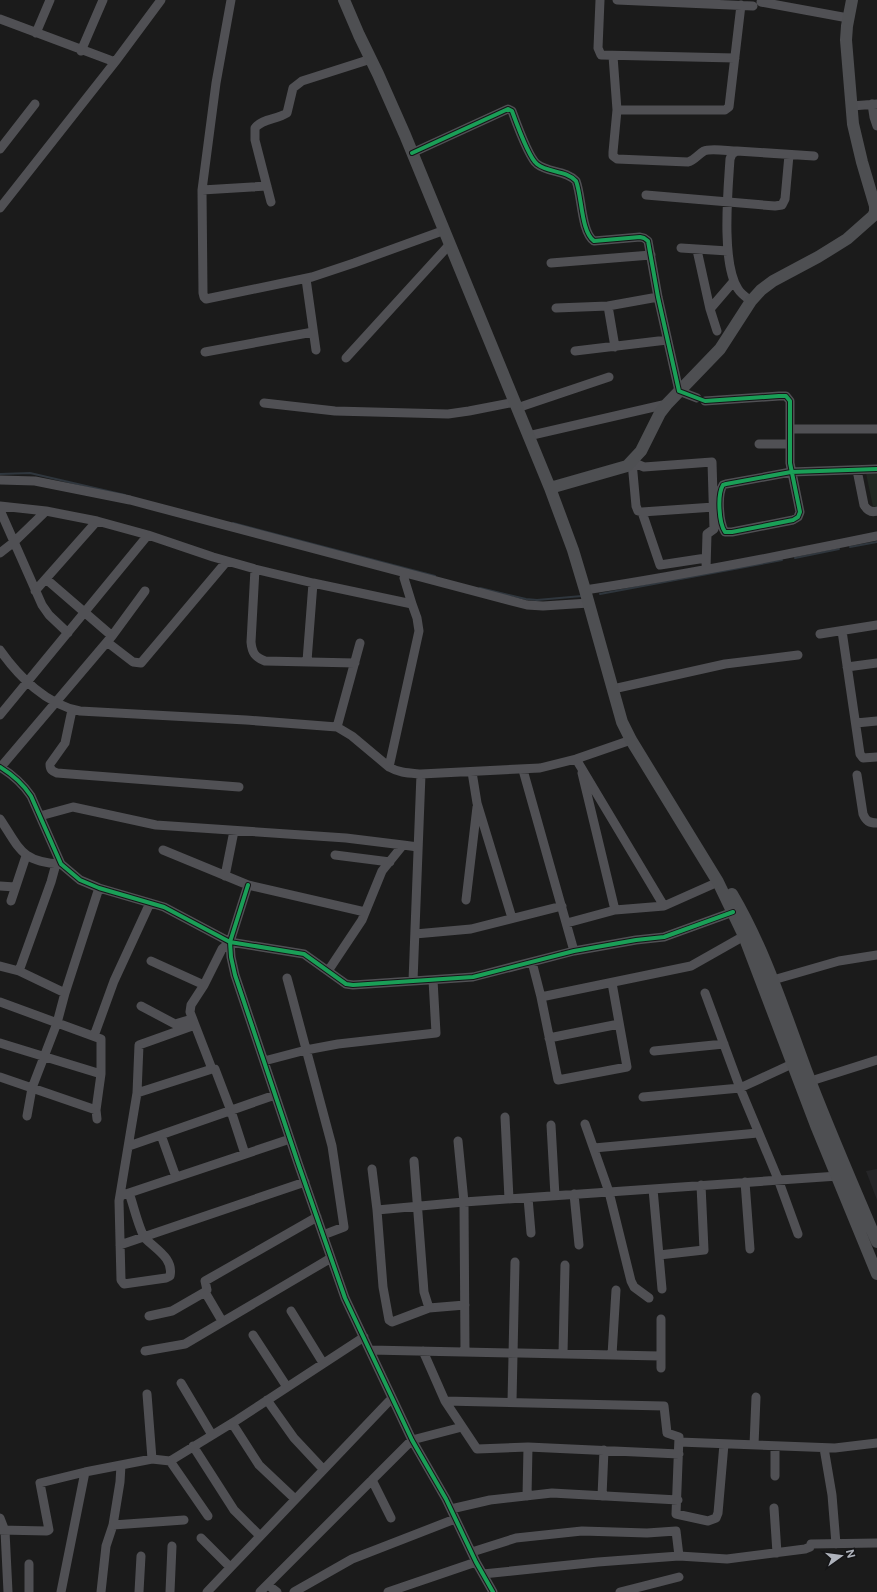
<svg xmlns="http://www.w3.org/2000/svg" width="877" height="1592" font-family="'Public Sans',sans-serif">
<rect width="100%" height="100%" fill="#1b1b1b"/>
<path fill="#252527" d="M877 1169V1200L866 1171Z"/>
<path fill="#212822" d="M866 473H877V506L873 507Z"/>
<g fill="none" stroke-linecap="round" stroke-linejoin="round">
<path stroke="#2f363d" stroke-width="2" d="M0 474 30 473 125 495
M233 523 435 576
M850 547 877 542
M795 558 839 549
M480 588 526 599 537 600 582 596
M600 594 782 560"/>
<path stroke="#505054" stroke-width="9" d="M231 0 216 83 202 190 267 186
M600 0 598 48 601 55 735 58
M617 0 753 6
M761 2 848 18
M0 19 115 62
M36 33 50 0
M81 51 103 0
M613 56 617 110 613 152V156L617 159 688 162C695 160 697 155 704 151 710 148 729 151 737 151
M872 104 874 117 877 126
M852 106 877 104
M617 110H725L729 107 741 5
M0 149 35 104
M412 153 508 109 512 111C516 122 529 158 537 164 548 173 566 170 576 181 582 196 581 232 594 241L640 237 644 238 648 241 658 297 679 391 697 398
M202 190 203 293 204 297 206 299 312 277 354 263 445 230
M646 195 775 206 782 205 785 199 789 155
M271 202 255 140V128C263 118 276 120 287 113L293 88 302 81 371 59
M0 208 115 62 161 0
M681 248 728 251
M697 250 710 309 717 331
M551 263 651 255
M306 279 316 350
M751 301C747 298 741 294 738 289 721 263 728 190 730 159L732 154 737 151 814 156
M556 308 608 306
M710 309 734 281
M615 347 608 306 658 297
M575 351 667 340
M205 352 313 332
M346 358 450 244
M705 401 779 396H786L790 401V463L800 512 798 517 793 520 732 532H725C719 523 717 495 723 485L726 484 791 472 877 469
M264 403 335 411 448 414 469 411 515 402
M517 408 609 377
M790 429H877
M528 436 667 404
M759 444H790
M857 470 864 505C867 510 871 513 877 511
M0 480 35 481 130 500 527 605 543 606 589 603
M0 506 46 511 97 521 148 535 213 557 255 569 313 583 412 604 417 618 419 631 389 767
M0 510 42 605 49 615 68 633
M642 512 660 565 706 558
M0 553 14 542 46 511
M255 569 251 642C252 653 255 657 265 661L355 663
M706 569 707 534 714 529 712 462 644 467 632 462 636 506 638 511 642 512 714 507
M404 578 412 604
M46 579 112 636
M585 590C683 575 780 556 877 536
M35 591 97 521
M842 631 860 754 863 758 877 757
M820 634 877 625
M107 642 133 662 141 663 227 561
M0 650C19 677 47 705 80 711L246 720 337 727 352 736 389 767C399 773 409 773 421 774L540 768 576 759 631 740
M307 661 313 583
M847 667 877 663
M613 689 725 664 798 655
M72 710 65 743 50 764C50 770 52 771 57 773L239 787
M0 715 148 535
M856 723 877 721
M337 727 360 643
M576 759 664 906
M0 767C13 775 23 784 31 796L61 864 80 880 99 888 164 907 230 942 304 954 346 984 353 985 473 977 574 951 636 940 664 937 733 912
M0 768 112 636 145 591
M523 770 574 951
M472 772 477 803 512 918
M582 773 615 910
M857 775 863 814C866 821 869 823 877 823
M40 816 73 807 156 825 346 838 403 845
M0 819C20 849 21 862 61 864
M163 850 248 885 365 912
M335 855 390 862
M225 876 234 831
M248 885 230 942 231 957 235 975 298 1163 345 1298 412 1440 446 1499 476 1562 493 1592
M0 886 15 887
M466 900 477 807
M11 901 26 856
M567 923 615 910 664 906 718 882
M415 934 471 929 562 906
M151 961 204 985
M532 962 541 997 558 1080 627 1067 612 983
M0 966 19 971 51 882 56 864
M19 971 65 993
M328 971 362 920 382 871 403 845 418 847
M287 978 332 1146 344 1227 323 1235
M773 980 839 961 877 955
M413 981 421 774
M705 993 740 1088 778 1179 798 1234
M541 997 691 966 744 936
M0 1002 101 1039V1074
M141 1006 175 1024 192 1019
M195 1025 212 1069
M94 1036 114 981 150 903
M549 1038 619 1024
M0 1043 101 1074 96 1110 97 1119
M654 1051 724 1044
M264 1061 306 1050 338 1044 436 1033 433 980
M0 1077 96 1110
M811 1081 877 1060
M137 1093 139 1045 195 1025 190 1012 191 1005 204 985 222 949 230 942
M643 1097 740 1088 792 1064
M27 1116 32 1088 57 1023 65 993 99 888
M505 1117 509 1199
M585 1124 609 1192 631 1281 634 1287 649 1298
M551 1125 555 1196
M161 1135 176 1177
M458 1141 464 1202 465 1352
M129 1146 275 1095
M594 1148 758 1133
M414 1161 424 1292 429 1308 465 1305
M372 1169 377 1210 383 1287 389 1320 392 1322 429 1308
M745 1182 750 1249
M653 1189 662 1289
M129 1193C133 1203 139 1230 145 1238 155 1249 174 1258 170 1276L166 1278 124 1284 121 1280 119 1201 137 1093 212 1069H215L231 1111 245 1154
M574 1194 579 1245
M123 1195 290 1139
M528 1198 531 1233
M377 1210 464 1202 838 1176
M120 1245 305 1182
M659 1255 704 1250 701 1185
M205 1292 222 1321
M291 1311 323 1363
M149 1316 172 1311 205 1292 207 1290 205 1281 317 1217
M661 1319V1368
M253 1335 287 1387
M370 1350 660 1356
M145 1351 185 1344 331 1258
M423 1351 445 1401 477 1449 528 1447 679 1454
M563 1354 565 1265
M612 1355 616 1290
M181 1383 212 1435
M147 1394 152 1459
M267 1400 294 1438 323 1469
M445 1401 664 1406 667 1433 679 1437 676 1514 708 1521 716 1518 718 1513 724 1444
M512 1402 515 1262
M232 1423 259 1465 295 1499
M679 1442 835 1448 877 1443
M754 1445 756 1397
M193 1446 234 1510 260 1536
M775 1447V1476
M824 1448 832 1495 836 1544
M170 1461 208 1516
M372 1480 391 1518
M527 1496 528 1447
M602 1496 604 1450
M774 1508 777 1553
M451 1509 490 1500 552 1493 678 1500
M0 1518 5 1531 8 1592
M113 1525 184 1520
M0 1530 47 1531 49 1530 40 1483 85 1472 152 1459 170 1461 237 1420 364 1337
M201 1538 230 1567
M472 1552 516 1538 582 1531 647 1533 676 1531 679 1556
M483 1574 598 1562 679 1556 727 1559 805 1549 810 1547 811 1544 877 1543
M268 1585 277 1592
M29 1592V1564
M61 1592 85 1472
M101 1592 106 1546 113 1525 120 1482 121 1465
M139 1592 141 1556
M170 1592 172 1546
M207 1592 392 1398
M260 1592 412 1440 462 1427
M294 1592 352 1559 455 1519
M388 1592 476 1562
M620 1592 679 1577"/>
<path stroke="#4e4f52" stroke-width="12" d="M344 0 359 35 378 74 405 135 550 488 573 550 585 590 622 722 631 740 718 882 744 936 817 1128 877 1274
M550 488 627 466 641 451 660 413 667 404 720 349 751 301 761 290 773 281 818 257 847 239 873 216 875 212V206L862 162 853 124 846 40 847 26 852 0
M732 894C765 950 784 1011 806 1070 828 1128 853 1185 877 1242"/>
<defs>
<path id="cycleway" d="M412 153 508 109 512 111C516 122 529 158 537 164 548 173 566 170 576 181 582 196 581 232 594 241L640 237 644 238 648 241 658 297 679 391 705 401 779 396H786L790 401V463L800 512 798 517 793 520 732 532H725C719 523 717 495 723 485L726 484 791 472 877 469
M0 767C13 775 23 784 31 796L61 864 80 880 99 888 164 907 230 942 304 954 346 984 353 985 473 977 574 951 636 940 664 937 733 912
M248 885 230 942 231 957 235 975 298 1163 345 1298 412 1440 446 1499 476 1562 493 1592"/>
</defs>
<use href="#cycleway" stroke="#151517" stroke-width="6"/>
<use href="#cycleway" stroke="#1a9f57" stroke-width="4"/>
</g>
<g transform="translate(841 1556) rotate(76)" stroke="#151517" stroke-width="3" paint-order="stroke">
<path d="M0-3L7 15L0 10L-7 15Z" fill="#aeb2bb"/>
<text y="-6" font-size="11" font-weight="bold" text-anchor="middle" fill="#aeb2bb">N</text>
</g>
</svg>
